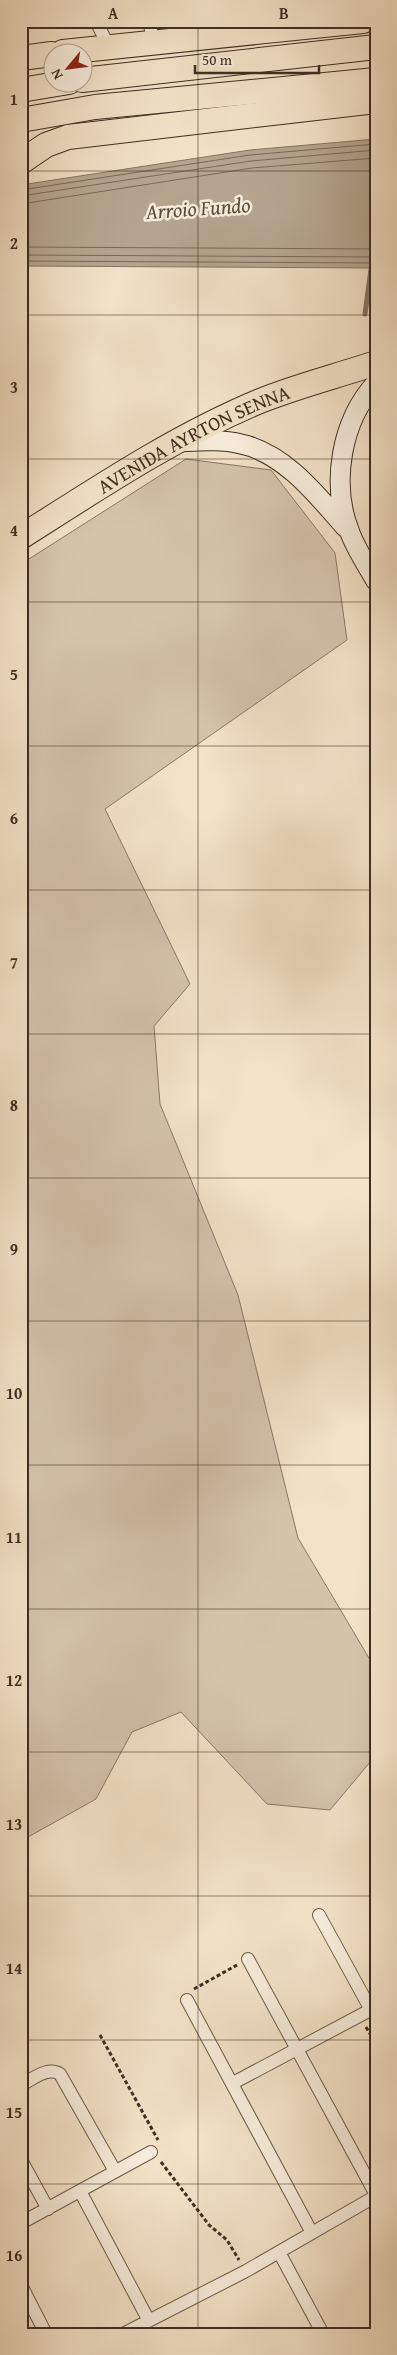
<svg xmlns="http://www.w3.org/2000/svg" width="397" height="2355" font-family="'Gentium Book Plus',serif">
<rect width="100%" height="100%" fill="#f3e2c7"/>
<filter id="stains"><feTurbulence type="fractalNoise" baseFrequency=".004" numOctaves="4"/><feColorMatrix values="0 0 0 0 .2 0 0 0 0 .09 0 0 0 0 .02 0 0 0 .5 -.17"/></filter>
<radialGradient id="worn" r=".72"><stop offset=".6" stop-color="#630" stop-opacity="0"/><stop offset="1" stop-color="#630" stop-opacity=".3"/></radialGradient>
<path fill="#d4c3ab" stroke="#897866" d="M186 459 271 470 335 553 347 640 105 809 190 984 154 1026 160 1104 238 1295 298 1538 376 1670V1755L330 1810 267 1804 181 1712 132 1732 96 1799 21 1841V564Z"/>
<path fill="#b5a58f" stroke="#857563" d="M376 139V268L21 266V185L250 150Z"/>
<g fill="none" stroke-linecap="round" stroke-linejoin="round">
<path stroke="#7a6a58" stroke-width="1" d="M21 190 250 155 376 144
M21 196 251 161 376 150
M21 204 252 168 376 158
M21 247 376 249
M21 255 376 257
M21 261 376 263"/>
<path stroke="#857563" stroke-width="5" d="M365 314 372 262"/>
<defs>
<path id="street" d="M96 21 109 47
M149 21 154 44
M319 1915 371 2010
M248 1959 376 2195
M187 2000 312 2233
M233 2083 376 2007
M21 2085C33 2079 48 2066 60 2074L115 2171
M21 2160 48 2209
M80 2191 149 2321
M21 2223 151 2152
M279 2252 323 2334
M21 2285 46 2334
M123 2334 246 2271 376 2196"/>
<path id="secondary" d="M376 383C341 421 331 483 349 530 355 548 367 565 376 581
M179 442C199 441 221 439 241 444 284 453 317 495 345 527"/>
<g id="highway">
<path d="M63 52 363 21"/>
<path d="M21 58 52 54"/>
<path d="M82 80 376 47"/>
<path d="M21 90 69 82"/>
<path d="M21 120 95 107 376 80"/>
<path d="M21 162 46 145 68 137 376 101"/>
<path id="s1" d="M21 537C98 488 176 436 260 401 297 386 337 376 376 363"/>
</g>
</defs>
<use href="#street" stroke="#6b5b4a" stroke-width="14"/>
<use href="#secondary" stroke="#3e2e21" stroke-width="21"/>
<use href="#highway" stroke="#3e2e21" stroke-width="26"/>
<path stroke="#3e2e21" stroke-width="3" stroke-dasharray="4 2.5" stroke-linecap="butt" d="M194 1989 237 1965
M366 2027 376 2044
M100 2035 158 2140
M161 2162 209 2225 227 2240 239 2260"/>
<use href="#street" stroke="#f7ecdb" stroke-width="12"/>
<use href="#secondary" stroke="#f7ecdb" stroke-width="19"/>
<use href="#highway" stroke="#f3e2c7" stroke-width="24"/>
</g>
<path fill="none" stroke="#3e2e21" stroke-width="1" stroke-opacity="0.55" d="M198 21V2334M21 171H376M21 315H376M21 459H376M21 602H376M21 746H376M21 890H376M21 1034H376M21 1178H376M21 1321H376M21 1465H376M21 1609H376M21 1752H376M21 1896H376M21 2040H376M21 2184H376"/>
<g text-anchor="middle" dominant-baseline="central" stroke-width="5" stroke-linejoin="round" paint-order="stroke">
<g font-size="20" fill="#3e2e21" stroke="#f7ecdb">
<text stroke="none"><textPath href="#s1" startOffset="199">AVENIDA AYRTON SENNA</textPath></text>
</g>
<g font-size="21" font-style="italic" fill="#5c4c3c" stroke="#f7ecdb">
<text transform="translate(198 208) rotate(-4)">Arroio Fundo</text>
</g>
</g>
<rect width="397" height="2355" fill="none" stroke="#f3e2c7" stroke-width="55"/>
<g transform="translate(68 68) rotate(241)"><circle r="24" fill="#f7ecdb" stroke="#ada091"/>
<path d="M0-4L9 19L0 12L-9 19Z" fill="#8f2418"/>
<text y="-8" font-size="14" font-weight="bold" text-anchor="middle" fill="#3e2e21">N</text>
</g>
<path d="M195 65v8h124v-8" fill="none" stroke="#3e2e21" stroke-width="2.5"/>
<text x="202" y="65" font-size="15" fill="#3e2e21" stroke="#f7ecdb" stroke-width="4" paint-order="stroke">50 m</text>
<rect x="28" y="28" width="342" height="2300" fill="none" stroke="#3e2e21" stroke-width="2"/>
<g font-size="16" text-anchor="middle" font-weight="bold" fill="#3e2e21">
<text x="113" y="19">A</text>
<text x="284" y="19">B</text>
<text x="14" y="105">1</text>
<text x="14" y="249">2</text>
<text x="14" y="393">3</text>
<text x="14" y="536">4</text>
<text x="14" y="680">5</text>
<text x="14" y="824">6</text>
<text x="14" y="968">7</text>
<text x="14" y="1111">8</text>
<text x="14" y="1255">9</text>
<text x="14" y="1399">10</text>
<text x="14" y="1543">11</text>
<text x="14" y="1686">12</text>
<text x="14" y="1830">13</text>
<text x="14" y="1974">14</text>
<text x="14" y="2118">15</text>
<text x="14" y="2261">16</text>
</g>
<rect width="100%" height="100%" filter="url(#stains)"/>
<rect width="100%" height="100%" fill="url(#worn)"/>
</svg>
